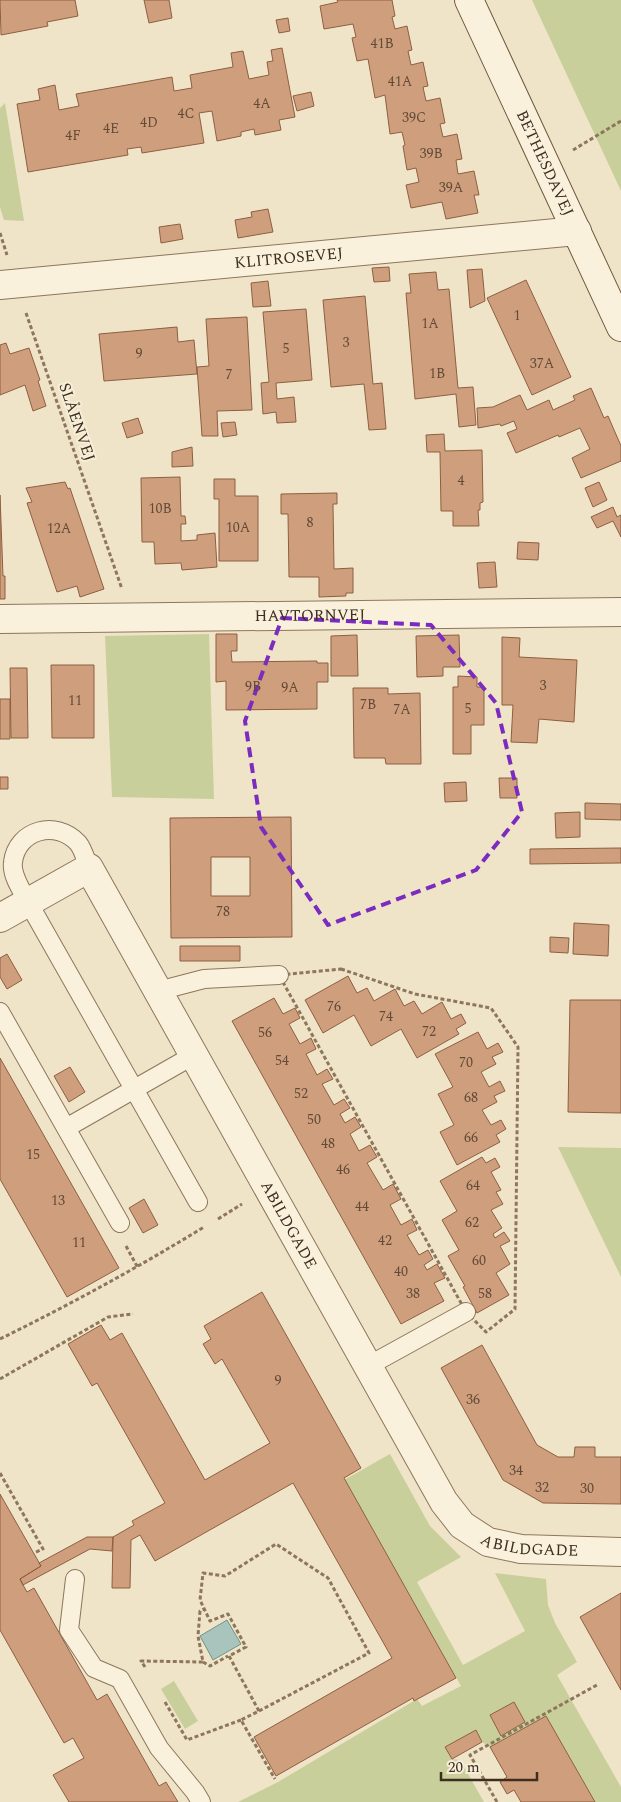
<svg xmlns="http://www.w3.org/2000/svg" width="621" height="1802" font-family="Spectral,serif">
<rect width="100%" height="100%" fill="#f0e4c8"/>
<path fill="#c9cf9b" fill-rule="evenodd" d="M532 0H621V191Z
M5 103 24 221 4 220 0 207V108Z
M209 634 214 799 112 797 105 636Z
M558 1147 621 1148V1277Z
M390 1454 430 1526 461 1557 417 1582 463 1665 525 1631 495 1573 546 1579 548 1605 555 1623 577 1662 557 1675 621 1787V1802H595L546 1716 490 1747 482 1742 476 1730 445 1747 452 1759 460 1760 484 1802H238L278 1782 417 1699 422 1706 461 1686 344 1480ZM514 1702 525 1722 501 1736Z
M174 1681 198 1721 185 1729 161 1689Z"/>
<path fill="#a9c4bc" stroke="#6f938a" d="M227 1620 241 1644 213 1660 200 1636Z"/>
<path fill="#cf9f7d" stroke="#8d5f41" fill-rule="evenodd" d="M0 0H75L78 16 47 22 48 26 1 35Z
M144 0H169L172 18 149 23Z
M337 0H392L395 16 392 17 395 29 407 26 412 50 408 51 411 65 423 62 428 86 423 87 426 101 440 98 445 123 440 124 443 137 457 134 462 159 456 160 458 174 474 171 479 195H474L478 213 446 219 442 202 411 208 406 185 419 182 416 168 407 170 403 146 405 145 402 132 390 134 385 95 375 98 368 59 357 61 352 38 356 37 353 24 324 29 320 6 338 2Z
M288 18 290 31 279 33 276 20Z
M282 48 295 117 279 120 281 130 255 135 254 129 241 132V136L217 141 212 111 199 113 204 143 142 153 141 147 127 149 128 155 28 172 17 104 40 100 38 89 55 85 59 110 79 106 76 94 172 77 174 91 192 88 190 75 233 67 231 53 243 51 249 79 269 75 267 62 273 61 271 50Z
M311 92 314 106 297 111 293 96Z
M268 209 273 232 238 238 235 220 252 217 251 212Z
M180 224 183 239 161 243 159 227Z
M389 267 390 281 374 282 372 268Z
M482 269 485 301 470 308 467 270Z
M436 272 438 290 449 289 458 388 473 387 476 425 459 427 456 394 415 399 406 293H411L409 274Z
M526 280 571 377 532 395 487 298Z
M268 281 271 306 253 307 251 283Z
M365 296 373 384 382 383 386 429 369 430 364 384 331 387 323 300Z
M306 309 312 380 276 383 277 399 294 397 296 422 277 423 276 412 263 414 261 383 269 382 263 312Z
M247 317 252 410 217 411 218 436H202L197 367 209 366 206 319Z
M177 327 178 342 194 340 197 374 104 381 99 334Z
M6 343 10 354 29 348 40 380 38 381 46 406 33 411 25 385 0 395V345Z
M591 388 604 418 608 416 621 446V461L581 478 572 458 590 449 580 428 559 437 558 435 516 453 507 433 517 429 514 421 501 426 500 424 478 428 477 408 493 407 520 395 527 410 549 400 553 410 575 400 573 396Z
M138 418 143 433 127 438 122 423Z
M235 422 237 435 223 437 221 423Z
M444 434 445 451 482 450 483 502 480 503V510H478L479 526H453V511H441L440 452H427L426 435Z
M192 447 193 466 172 467V452Z
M180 477 181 516H185L186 524H181V541L197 540V535L215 533 217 567 182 570 181 563 155 564 154 542H142L141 478Z
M214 479H235V496H258V561H219V499H214Z
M65 482 68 489 70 488 104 589 80 597 77 586 57 592 27 503 32 502 26 488Z
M599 482 607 500 593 507 585 488Z
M337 493V504H333L334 569 353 568V593H346V596L319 597V577H289L288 514H281V494Z
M0 495 3 576H5V599H0Z
M613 507 617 517 621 515V537L613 521 597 528 591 517Z
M518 542 539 543 538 560 517 559Z
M495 562 497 587 479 588 477 563Z
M216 634H237V651H231L232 662 317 661V663H328V682H317V709L226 710V681L216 682Z
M357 635 358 676H331V636Z
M459 635 460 667H443V676L417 677 416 636Z
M502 637 520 638 519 657 577 660 574 722 539 719 537 743 511 742 513 705H502Z
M51 665H94V738H52Z
M10 668H27L28 738H11Z
M458 676 477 677V687H484V725H471V754H453V687H458Z
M353 688H388V694L420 693 421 764H386L385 758H354Z
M0 699H10V739H0Z
M0 777H8V789H0Z
M499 778H517V798H500Z
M466 782 467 801 445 802 444 783Z
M585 803 621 804V820L585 819Z
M580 812V837L556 838 555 813Z
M291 817 292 937 171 938 170 818ZM211 857H250V896H211Z
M621 848V863L530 864V849Z
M574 923 609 925 608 956 573 954Z
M550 937 569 938 568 953 550 952Z
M180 946H240V961H180Z
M7 954 22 980 7 989 0 977V958Z
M348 976 357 993 367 988 374 1001 395 989 404 1006 414 1001 422 1014 442 1002 451 1019 461 1014 466 1023 456 1029 459 1034 417 1058 401 1029 371 1046 354 1015 323 1033 305 1000Z
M274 998 283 1014 295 1008 300 1018 289 1024 300 1044 311 1038 316 1049 306 1054 317 1075 327 1069 333 1079 322 1084 334 1105 344 1099 350 1108 340 1114 345 1123 355 1117 361 1127 350 1134 359 1151 370 1145 377 1157 367 1163 383 1190 393 1184 401 1199 390 1205 401 1225 412 1219 417 1230 407 1235 419 1255 428 1250 433 1259 424 1265 427 1270 437 1264 445 1278 434 1283 444 1301 401 1324 232 1021Z
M570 1000H621V1113L568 1112Z
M478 1032 487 1049 498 1043 503 1052 492 1057 496 1064 481 1072 489 1087 500 1081 505 1091 494 1096 497 1102 482 1110 491 1125 501 1120 506 1129 496 1135 500 1142 457 1165 440 1132 454 1125 438 1094 453 1087 435 1054Z
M0 1058 119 1268 67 1297 0 1179Z
M70 1067 85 1092 69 1102 54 1076Z
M482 1157 486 1163 495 1158 500 1167 491 1172 501 1190 496 1192 503 1204 491 1210 502 1228 493 1234 495 1238 504 1232 510 1241 500 1246 510 1264 496 1273 509 1295 477 1313 463 1287 465 1286 448 1256 459 1250 442 1220 457 1211 440 1181Z
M144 1199 158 1225 143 1233 129 1208Z
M262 1292 361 1468 344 1478 456 1678 414 1701 413 1698 276 1776 254 1737 392 1658 293 1483 155 1561 140 1535 131 1540 130 1588H112L113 1537 134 1525 132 1521 165 1503 97 1383 92 1386 68 1344 101 1325 110 1340 122 1333 205 1480 270 1443 222 1359 215 1364 203 1344 211 1339 204 1326Z
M482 1345 537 1445 558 1457H574L575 1447H595V1457H621V1504L543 1503 503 1480 441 1368Z
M0 1494 41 1566 20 1579 23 1585 27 1592 34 1588 97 1700 107 1694 159 1786 166 1782 178 1802H69L53 1775 84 1758 73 1738 64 1743 0 1630Z
M87 1537H113L112 1551 90 1549 23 1585 20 1579 41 1566 39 1563Z
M621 1593V1690L580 1617Z
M514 1702 525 1722 501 1736 490 1715Z
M546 1716 595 1802H521L514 1790 507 1794 500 1782 507 1777 490 1747Z
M476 1730 482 1742 452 1759 445 1747Z"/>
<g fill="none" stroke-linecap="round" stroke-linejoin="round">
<defs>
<path id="lane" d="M89 868C86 860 83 849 78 843 56 819 17 830 13 862 11 875 22 891 28 902L198 1202
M158 991 204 979 279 975
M0 1012 120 1223
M66 1128 194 1055
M368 1366 466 1312
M75 1579 69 1630 94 1668 120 1679 159 1748 195 1792 201 1802"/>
<g id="street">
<path id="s1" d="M0 285 577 231"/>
<path id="s2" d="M0 619 621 612"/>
<path id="s3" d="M0 918 89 868 444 1502 462 1525 488 1542 521 1549 621 1552"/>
</g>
<g id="secondary">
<path id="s4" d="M469 0 621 327"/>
</g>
</defs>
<use href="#lane" stroke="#8d765c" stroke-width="20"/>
<use href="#street" stroke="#8d765c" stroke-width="30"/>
<use href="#secondary" stroke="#6f573f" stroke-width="30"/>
<path stroke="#8d765c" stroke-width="3" stroke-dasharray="4 2.5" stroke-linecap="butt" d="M573 150 621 121
M0 233 7 255
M26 313 122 589
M341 969 415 994 491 1008 518 1047 515 1309 486 1332 466 1312 279 975Z
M218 1219 242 1204
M126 1246 138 1268
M0 1339C71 1304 137 1268 204 1227
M0 1379 108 1317 133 1314
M0 1473 43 1549 34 1553
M203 1662 210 1666 228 1656
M145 1667 141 1661 203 1662 198 1636 200 1611 204 1609
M165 1702 187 1740 241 1720
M259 1711 369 1653 328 1578 276 1544 225 1576 203 1573 200 1600 210 1621 228 1614 246 1647 229 1656 259 1711 241 1720 275 1779
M497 1802 470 1755 597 1685"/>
<use href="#lane" stroke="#faf1dc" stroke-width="18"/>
<use href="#street" stroke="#faf1dc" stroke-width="28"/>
<use href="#secondary" stroke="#faf1dc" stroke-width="28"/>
</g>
<path fill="none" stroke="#7b2cbf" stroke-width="4" stroke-dasharray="10 6" stroke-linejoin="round" d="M282 618 431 625 496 703 522 812 476 870 328 925 261 827 245 721Z"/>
<g text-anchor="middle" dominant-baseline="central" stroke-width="4" stroke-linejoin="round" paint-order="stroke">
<g font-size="14" fill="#624a37">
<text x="382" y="43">41B</text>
<text x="400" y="81">41A</text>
<text x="262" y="103">4A</text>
<text x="186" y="113">4C</text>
<text x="414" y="117">39C</text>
<text x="149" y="122">4D</text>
<text x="111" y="128">4E</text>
<text x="73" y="135">4F</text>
<text x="431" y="153">39B</text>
<text x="451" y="187">39A</text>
<text x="517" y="315">1</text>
<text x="430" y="323">1A</text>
<text x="346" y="342">3</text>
<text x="286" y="348">5</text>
<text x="139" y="353">9</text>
<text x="542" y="363">37A</text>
<text x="437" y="373">1B</text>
<text x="229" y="374">7</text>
<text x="461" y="480">4</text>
<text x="160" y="508">10B</text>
<text x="310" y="522">8</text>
<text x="238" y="527">10A</text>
<text x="59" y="528">12A</text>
<text x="543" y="685">3</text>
<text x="253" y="686">9B</text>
<text x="290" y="687">9A</text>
<text x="75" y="700">11</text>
<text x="368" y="704">7B</text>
<text x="468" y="708">5</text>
<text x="402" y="709">7A</text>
<text x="223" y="911">78</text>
<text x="334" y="1006">76</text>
<text x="386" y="1016">74</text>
<text x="429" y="1031">72</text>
<text x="265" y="1032">56</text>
<text x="282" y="1060">54</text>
<text x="466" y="1062">70</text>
<text x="301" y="1093">52</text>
<text x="471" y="1097">68</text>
<text x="314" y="1119">50</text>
<text x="471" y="1137">66</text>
<text x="328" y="1143">48</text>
<text x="33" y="1154">15</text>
<text x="343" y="1169">46</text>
<text x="473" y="1185">64</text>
<text x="58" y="1200">13</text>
<text x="362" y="1206">44</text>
<text x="472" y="1222">62</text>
<text x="385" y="1240">42</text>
<text x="79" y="1242">11</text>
<text x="479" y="1260">60</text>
<text x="401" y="1271">40</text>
<text x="413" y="1293">38</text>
<text x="485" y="1293">58</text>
<text x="278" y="1380">9</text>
<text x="473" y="1399">36</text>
<text x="516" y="1470">34</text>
<text x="542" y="1487">32</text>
<text x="587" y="1488">30</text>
</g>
<g font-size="16" fill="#3d2e20" stroke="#f7eed8">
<text stroke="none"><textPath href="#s4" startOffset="180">BETHESDAVEJ</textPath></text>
<text stroke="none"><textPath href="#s1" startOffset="290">KLITROSEVEJ</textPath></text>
<text transform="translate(77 422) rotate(71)">SLÅENVEJ</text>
<text stroke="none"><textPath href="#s2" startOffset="310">HAVTORNVEJ</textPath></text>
<text stroke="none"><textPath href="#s3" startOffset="511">ABILDGADE</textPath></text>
<text stroke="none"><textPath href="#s3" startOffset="931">ABILDGADE</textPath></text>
</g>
</g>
<path d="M441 1772v8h96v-8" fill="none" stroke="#3d2e20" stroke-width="2.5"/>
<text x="448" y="1772" font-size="15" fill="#3d2e20" stroke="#f7eed8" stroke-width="4" paint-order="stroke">20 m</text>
</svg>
